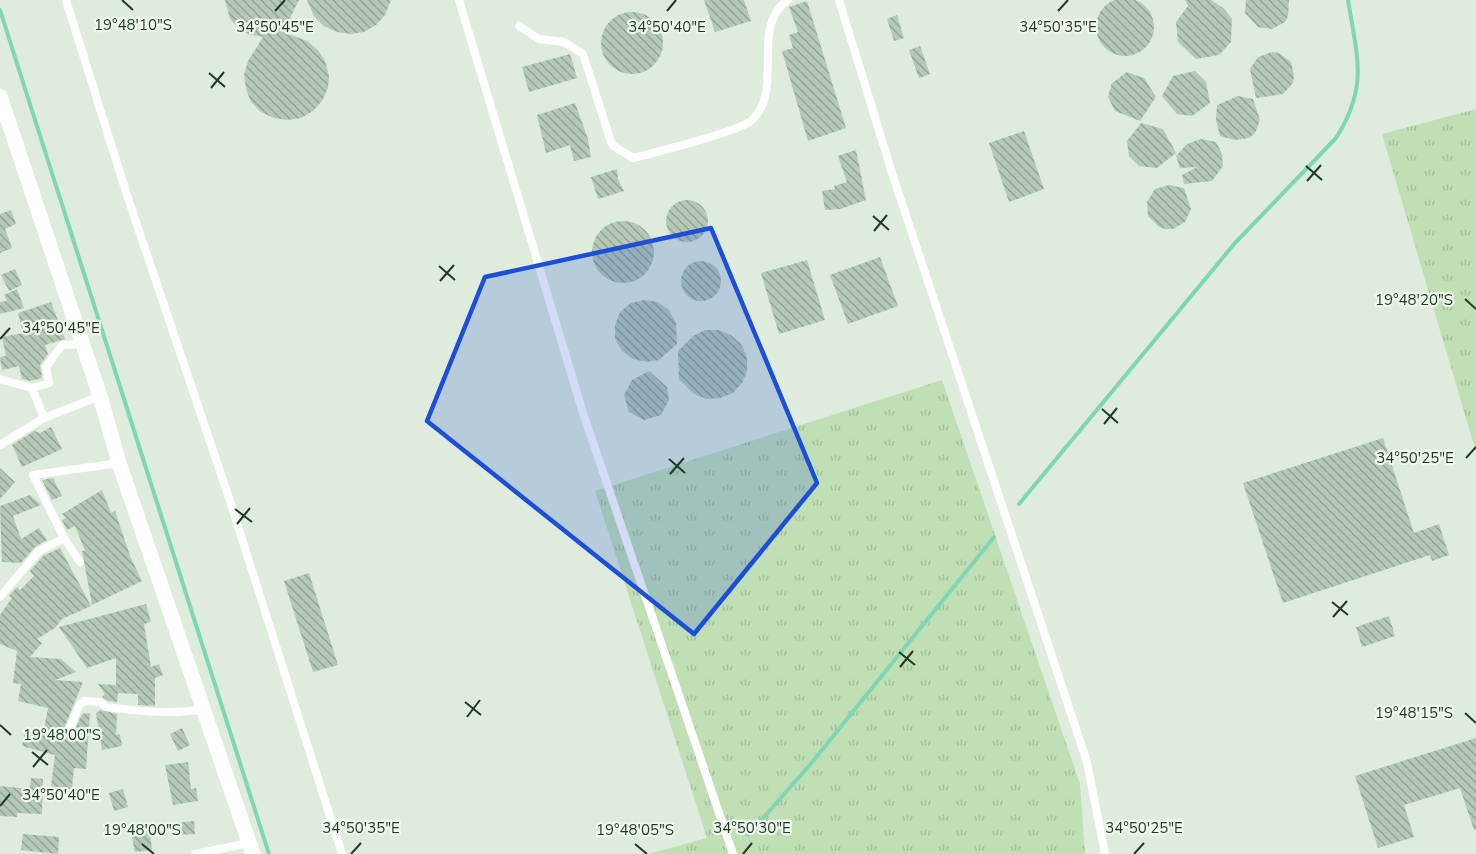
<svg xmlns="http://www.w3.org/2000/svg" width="1476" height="854" font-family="'Nunito Sans',sans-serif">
<defs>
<pattern id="grass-tufts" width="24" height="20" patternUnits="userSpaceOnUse" patternTransform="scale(1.5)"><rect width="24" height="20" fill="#c0dfb4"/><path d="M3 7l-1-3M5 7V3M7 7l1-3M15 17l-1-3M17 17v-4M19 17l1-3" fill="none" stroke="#a5c09a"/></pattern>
<pattern id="building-back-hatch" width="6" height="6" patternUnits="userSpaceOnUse" patternTransform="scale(1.5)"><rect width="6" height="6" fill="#b6c9b7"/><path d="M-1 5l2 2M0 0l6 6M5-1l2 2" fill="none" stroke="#93a494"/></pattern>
</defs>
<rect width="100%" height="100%" fill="#deebdd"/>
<path fill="url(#grass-tufts)" d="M1476 109V452L1382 134Z
M942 380 1080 784 1085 854H648L707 838 595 491Z"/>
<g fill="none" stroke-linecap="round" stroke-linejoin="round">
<path stroke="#7fd6b2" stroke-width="4" d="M0 10 269 854
M1019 504 1235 243 1336 138C1369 86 1357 57 1348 0
M748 835 809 766 994 537"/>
</g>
<path fill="url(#building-back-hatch)" d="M1096 27a29 29 0 1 1 58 0a29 29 0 1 1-58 0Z
M225 0H299L283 32 307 41 318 50 325 61 329 75 328 88 322 101 313 111 301 118 288 120 274 118 261 112 251 102 246 89 244 75 248 61 263 37 248 34 238 28 230 19Z
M307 0H391L385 15 376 25 364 32 350 34 337 32 324 26 314 16Z
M704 0H744L751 21 715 32Z
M1185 0H1211L1223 8 1232 19 1231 42 1219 55 1196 59 1178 42 1176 22 1188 6Z
M1246 0H1289L1288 16 1285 22 1272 29 1258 27 1245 13Z
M807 1 846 128 808 141 782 51 793 48 789 35 798 32 789 7Z
M601 43a31 31 0 1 1 62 0a31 31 0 1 1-62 0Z
M897 15 904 38 894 41 887 19Z
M920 46 930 74 919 78 909 50Z
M1272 52 1279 53 1291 62 1294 76 1293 83 1283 94 1256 98 1250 69 1258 57Z
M570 54 577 78 529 92 522 67Z
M1195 71 1206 82 1210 103 1192 116 1177 114 1162 96 1173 76Z
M1127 72 1144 78 1156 97 1140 121 1115 111 1108 97 1112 83Z
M1238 96 1253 99 1260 120 1255 133 1249 138 1235 140 1220 136 1216 120 1217 105Z
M575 103 588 139 591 157 574 161 570 145 546 153 537 115Z
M1141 123 1163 129 1176 153 1157 168 1139 166 1129 156 1127 141Z
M1024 131 1044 189 1009 202 989 143Z
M1201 139 1216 142 1222 154 1223 166 1212 181 1184 184 1182 175 1197 167 1180 168 1176 156 1187 144Z
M856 150 866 200 840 209 825 210 822 191 835 189 834 186 847 182 838 156Z
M617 169 618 179 624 191 598 199 591 177Z
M1169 185 1184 188 1191 209 1185 222 1173 229H1166L1159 227 1148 216 1147 202 1155 189Z
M666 221a21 21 0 1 1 42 0a21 21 0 1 1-42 0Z
M11 210 16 224 5 229 12 248 0 253V214Z
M592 252a31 31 0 1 1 62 0a31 31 0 1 1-62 0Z
M880 257 898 306 848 324 830 275Z
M807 260 825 320 779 334 761 273Z
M681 281a20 20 0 1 1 40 0a20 20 0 1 1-40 0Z
M15 269 22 285 9 291 1 275Z
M17 289 24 308 0 314V302L7 301 4 295Z
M644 300 658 302 669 310 676 323 677 344 659 360 647 362 633 359 622 351 615 339V325L620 312 631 303Z
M51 302 65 339 45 345 48 354 40 365 42 378 30 381 22 379 19 366 2 370 0 357 6 356 2 337 23 333 18 313Z
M705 330H719L731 335 741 344 747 357V371L742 383 733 393 720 398 707 399 694 394 679 379 678 351 693 336Z
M649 371 667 387 669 400 661 415 644 420 629 412 624 395 632 380Z
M51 427 62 449 22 467 12 445 34 431 40 433Z
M1383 438 1414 533 1439 524 1449 555 1432 561 1430 555 1283 603 1243 483Z
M0 468 15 482 0 499Z
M53 478 62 496 52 500 42 480Z
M102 490 111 513 115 511 130 556 142 581 92 605 82 551H85L75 526 67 530 62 520 66 518 62 514Z
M30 495 41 505 13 516 21 539 39 528 47 540 35 547 21 563 2 562 0 506Z
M60 548 91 606 62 619 55 628 37 639 42 643 30 657 61 659 76 672 55 680 83 682 62 733 65 738H71L82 714 90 713 86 769 74 768 72 789 51 787 55 755 22 746 26 729 43 734 48 708 18 701 21 684 13 683 17 651 0 644V615L12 598 9 596 17 587 20 590 34 576 30 571 43 556Z
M309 573 338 665 313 672 284 581Z
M146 604 151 622 144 624 151 667 159 664 163 675 155 678V706L138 705V694L118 693 117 702 108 701 102 697 105 694 98 684 116 685V658L87 668 59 627Z
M1389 616 1395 636 1362 647 1356 627Z
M101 710 117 714 116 735 120 734 122 746 102 750 96 713Z
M182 728 190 745 178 751 170 734Z
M1476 738V830H1474L1460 788 1404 805 1414 837 1378 848 1355 776Z
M188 762 191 789 196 788 198 801 173 805 165 765Z
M31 778 43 779 42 814 17 813V817L0 816V786L30 789Z
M123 789 128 807 114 811 109 793Z
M194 821 195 834 178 835 177 823Z
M149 825 152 850 135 852 130 828Z
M23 834 59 837 58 854 21 850Z"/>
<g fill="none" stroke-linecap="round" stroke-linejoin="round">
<path stroke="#fff" stroke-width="8" d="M66 0 126 192 230 501 342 854
M459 0 583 413 733 854
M839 0 893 176 1087 762 1105 854
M519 26 539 39 564 42 583 54 612 145 633 158C653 153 740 131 752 120 785 89 749 27 788 0
M0 379 32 388 49 383 46 367 62 345 82 344
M32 388 44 418
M0 445 44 418 100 396
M80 562 64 538 33 475 119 463
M0 597 39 551 64 538
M68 733 79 706 84 701 100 702 106 707C139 711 171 715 204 709
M195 854 250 843"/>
<path stroke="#fff" stroke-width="15" d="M0 96 100 396 119 463 253 854"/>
</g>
<path fill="#1d4ed8" fill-opacity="0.2" stroke="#1d4ed8" stroke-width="4.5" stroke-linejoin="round" d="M711 228 817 483 694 634 427 421 485 277Z"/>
<path fill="none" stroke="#1e3c23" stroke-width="2" d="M122 0 133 10M275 11 285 0M667 11 676 0M1058 11 1068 0M209 73 225 87M211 88 224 72M1306 166 1322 180M1307 181 1321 165M873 216 889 230M874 231 887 215M439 266 455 280M440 281 454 265M1465 299 1476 309M0 339 10 328M1102 409 1118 423M1104 424 1117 408M1466 458 1476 447M669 459 685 473M670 474 684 458M235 509 252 522M237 524 250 508M1332 602 1348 615M1333 617 1347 601M899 652 915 665M900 667 913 651M465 702 481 715M1465 713 1476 723M467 717 480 700M0 725 11 735M32 752 48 765M33 767 47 750M0 806 10 794M142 844 154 854M635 844 647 854M351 854 361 843M743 854 752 843M1134 854 1144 843"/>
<g font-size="15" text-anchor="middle" fill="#1e3c23" stroke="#eff7ee" stroke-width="4.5" stroke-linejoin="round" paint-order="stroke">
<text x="133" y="30">19°48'10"S</text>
<text x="275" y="32">34°50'45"E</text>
<text x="667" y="32">34°50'40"E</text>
<text x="1058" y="32">34°50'35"E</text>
<text x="1414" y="305">19°48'20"S</text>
<text x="61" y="333">34°50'45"E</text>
<text x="1415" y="463">34°50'25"E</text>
<text x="1414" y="718">19°48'15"S</text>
<text x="62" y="740">19°48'00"S</text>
<text x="61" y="800">34°50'40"E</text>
<text x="361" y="833">34°50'35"E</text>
<text x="752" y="833">34°50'30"E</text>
<text x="1144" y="833">34°50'25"E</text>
<text x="142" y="835">19°48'00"S</text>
<text x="635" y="835">19°48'05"S</text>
</g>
</svg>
